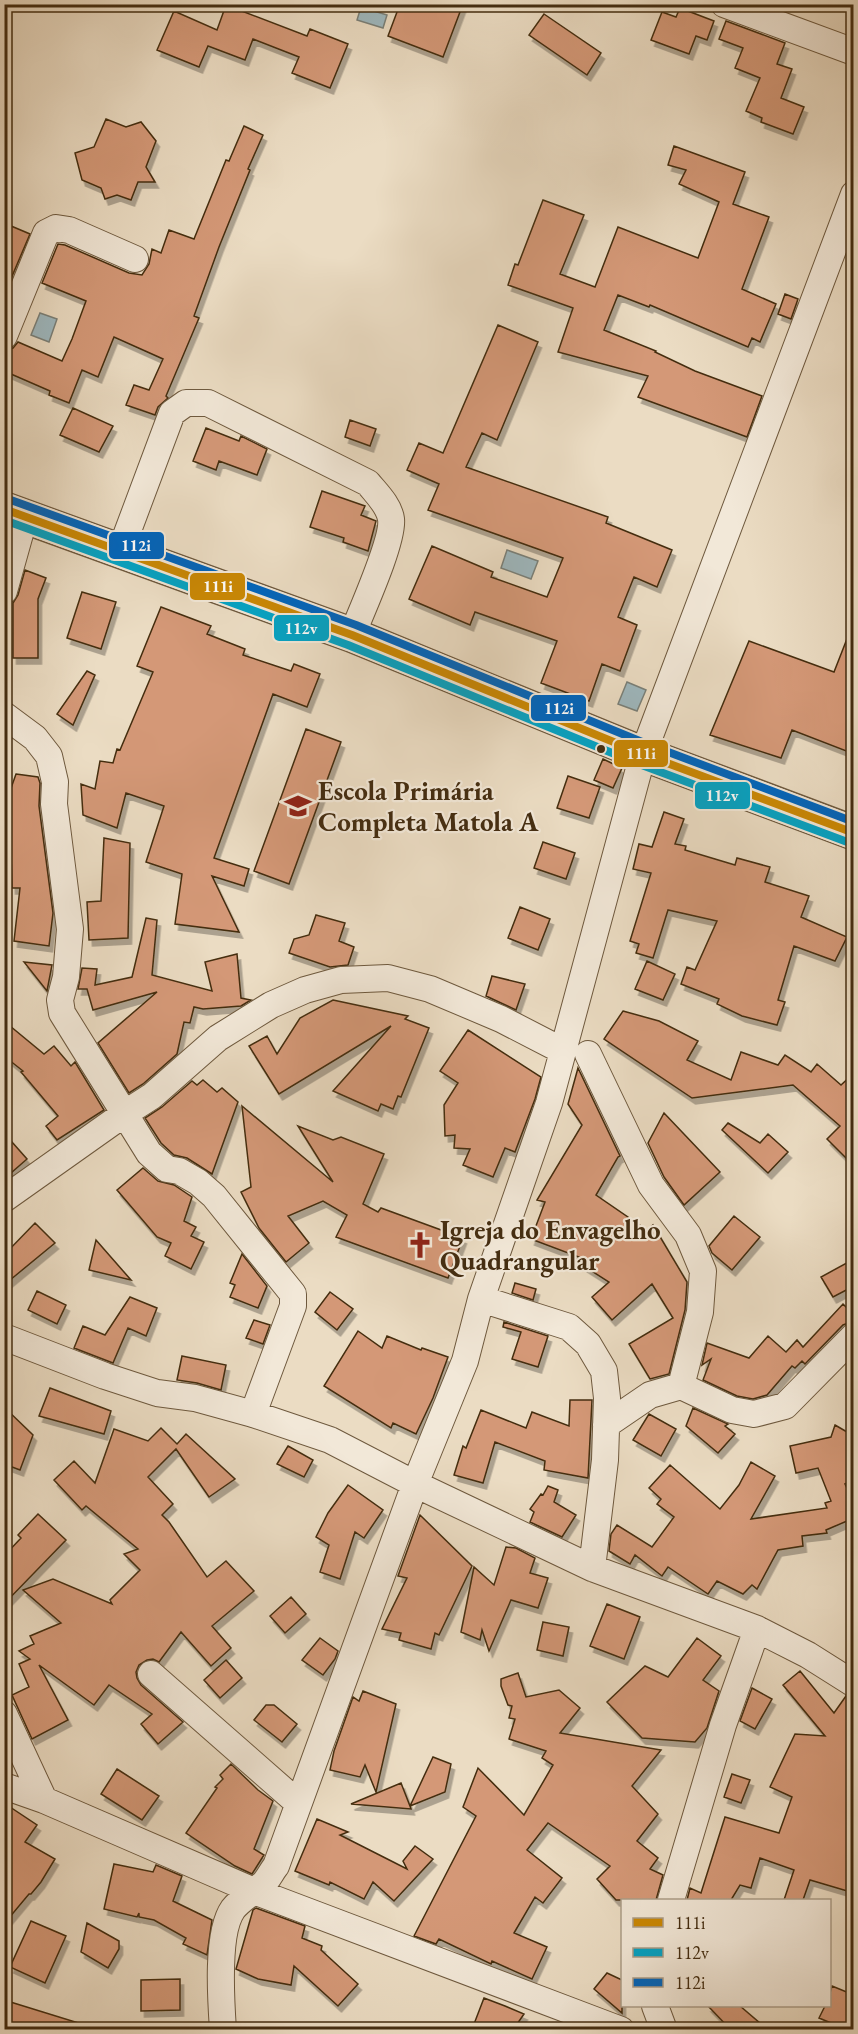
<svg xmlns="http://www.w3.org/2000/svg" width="858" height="2034" font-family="'EB Garamond',serif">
<defs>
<filter id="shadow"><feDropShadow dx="3.5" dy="6" stdDeviation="0" flood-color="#0004"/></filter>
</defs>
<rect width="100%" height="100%" fill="#ebdcc3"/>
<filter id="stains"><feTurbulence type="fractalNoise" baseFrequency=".00333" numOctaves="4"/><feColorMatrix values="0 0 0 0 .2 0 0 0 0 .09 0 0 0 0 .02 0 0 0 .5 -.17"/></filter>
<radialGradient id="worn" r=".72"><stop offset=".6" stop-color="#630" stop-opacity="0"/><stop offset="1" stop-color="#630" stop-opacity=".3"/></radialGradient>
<path fill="#9eb8bf" stroke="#7a8079" stroke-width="1.5" d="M361 7 387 15 383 28 357 20Z
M40 313 57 319 49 342 31 335Z
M507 550 538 561 531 579 501 568Z
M627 682 646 690 637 711 618 704Z"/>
<path fill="#d49877" stroke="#442d11" stroke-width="1.5" filter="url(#shadow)" d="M400 4H463L443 57 388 36Z
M226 5 307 36 310 29 348 44 330 88 292 73 299 57 253 39 245 60 208 46 199 67 157 50 174 11 217 30Z
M680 8 714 21 707 40 696 36 689 54 651 40 662 12 676 17Z
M544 14 601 53 587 75 529 35Z
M726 21 785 43 777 64 792 69 781 98 804 107 793 134 761 122 762 118 746 111 760 78 735 68 743 48 719 39Z
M106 119 126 127 141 122 156 141 146 167 155 182H138L131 200 117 195 105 199 101 188 82 180 75 153 94 147Z
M244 126 263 135 248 169 250 170 219 247 194 316 199 318 166 396 168 398 158 407 155 415 126 405 134 385 149 390 163 359 114 337 98 377 82 370 69 403 49 395 50 391 4 371V351L13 348 18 342 62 361 72 339 86 301 42 283 58 244 65 245 129 273 142 275 149 264 152 249 161 253 169 230 194 239 226 160 229 161Z
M674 146 745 172 733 204 769 217 742 289 776 304 760 342 752 338 748 347 650 305 649 307 618 295 604 330 656 351 655 352 695 371 762 396 747 437 638 397 648 376 558 352 573 308 508 285 515 264 518 265 543 200 584 215 560 274 595 287 618 227 698 258 719 202 679 184 686 170 668 165Z
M4 223 30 234 4 295Z
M785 294 798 299 791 319 778 314Z
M498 325 538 342 497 440 482 433 466 467 608 517 606 523 672 550 657 587 634 577 618 617 637 625 620 671 602 664 589 701 541 683 557 641 475 612 470 625 409 599 432 546 493 572 491 577 547 597 563 558 428 510 439 484 407 470 419 443 443 453Z
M73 408 113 426 99 452 60 435Z
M350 420 376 429 370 446 345 437Z
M206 428 239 441 241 436 267 449 257 475 219 461 216 470 193 461Z
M322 491 365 506 361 515 376 521 368 551 343 542 344 538 310 527Z
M25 570 46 578 38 599V658H13V603L18 595Z
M82 592 116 602 101 649 67 638Z
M161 607 211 626 207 634 245 649 243 655 291 671 294 664 320 674 307 707 273 694 214 858 249 869 244 886 212 876 239 932 175 924 182 874 146 862 164 806 126 793 117 828 83 815 81 784 95 789 100 761 113 763 117 749 120 750 153 672 137 666Z
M852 626H854V754L792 730 781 758 710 735 749 641 834 672Z
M87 671 95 675 73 725 57 714Z
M306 729 341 742 289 884 254 871Z
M603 759 622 768 613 788 594 780Z
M16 774 38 777 40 783 39 806 53 913 49 946 14 941 20 888H12L11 854H4V808Z
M568 776 600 787 589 818 557 808Z
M664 812 684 819 675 844 686 846 685 850 735 865 737 858 770 867 765 882 809 896 801 917 847 937 835 961 794 946 778 1000 785 1002 777 1025 742 1016 717 1004 719 999 681 984 687 967 695 970 717 921 668 910 653 958 636 953 639 944 630 941 651 873 633 869 639 844 652 847Z
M104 838 130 843 128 938 89 940 87 902 101 901Z
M543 842 575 853 566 879 534 868Z
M520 907 550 919 538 950 508 938Z
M316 915 345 923 339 941 354 947 348 965 330 967 289 953 294 939 309 935Z
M146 918 157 920 152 975 212 991 205 962 237 954 241 998 251 1000 241 1006 203 1009 194 1007 190 1023 184 1022 177 1054 143 1084 129 1093 98 1043 157 992 93 1010 87 989H78L82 968 97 969 95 985 132 977Z
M647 961 675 974 663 1000 635 989Z
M24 962 52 965 47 991Z
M492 976 525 984 516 1010 486 996Z
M333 1000 408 1016 405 1019 429 1028 401 1097 398 1096 393 1109 381 1104 378 1111 333 1091 391 1026 279 1094 249 1046 267 1036 277 1054 300 1018Z
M623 1011 659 1021 698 1041 687 1060 731 1080 741 1052 778 1065 785 1055 811 1072 817 1064 841 1085 854 1073V1166L827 1139 840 1126 793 1085 692 1098 604 1039Z
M4 1021 44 1054 54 1046 71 1066 75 1062 104 1110 57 1140 46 1126 58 1116 21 1072 23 1071 4 1056Z
M468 1030 541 1077 535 1099 515 1152 505 1148 493 1177 463 1165 470 1149 454 1148 455 1135 445 1136 444 1105 458 1083 440 1071Z
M578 1068 620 1156 618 1157 596 1195 647 1230 653 1225 687 1282 685 1310 669 1374 650 1379 629 1344 673 1318 652 1284 612 1320 592 1297 609 1282 576 1261 579 1257 531 1239 545 1202 537 1200 582 1125 568 1104Z
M203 1080 217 1092 222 1088 238 1102 212 1174 187 1158 174 1155 161 1143 145 1118 162 1107 192 1081 197 1085Z
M242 1106 333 1182 298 1126 333 1140 341 1137 384 1154 363 1204 378 1212 381 1208 463 1238 448 1278 336 1237 347 1215 323 1201 288 1216 309 1243 286 1262 259 1228 241 1192 251 1187Z
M664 1113 720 1172 684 1205 664 1177 648 1143Z
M728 1123 760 1143 768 1134 788 1152 768 1173 722 1130Z
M4 1133 27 1159 4 1179Z
M143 1168 158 1181 174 1185 192 1197 184 1221 196 1227 191 1236 204 1242 191 1269 165 1256 171 1243 157 1237 117 1190Z
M734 1216 760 1237 732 1270 712 1253 709 1246Z
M35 1223 55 1243 4 1285V1255Z
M96 1240 131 1280 89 1270Z
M242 1254 267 1286 258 1308 230 1297 235 1285 230 1283Z
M854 1259V1286L833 1297 821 1277Z
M515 1283 536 1289 533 1300 512 1293Z
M37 1291 66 1305 57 1324 28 1310Z
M330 1292 353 1309 337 1330 315 1312Z
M130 1297 157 1308 146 1336 128 1328 113 1363 74 1348 83 1326 105 1335Z
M843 1304 854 1315V1321L843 1325 805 1364 802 1361 795 1368 792 1366 767 1395 753 1399 737 1396 703 1380 711 1359 702 1365 707 1343 749 1358 768 1336 786 1352 797 1340 803 1347Z
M254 1320 270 1325 263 1344 246 1338Z
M504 1322 548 1336 538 1367 512 1359 521 1332 503 1327Z
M358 1331 382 1348 387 1336 421 1350 422 1348 448 1357 433 1398 416 1434 393 1423 391 1428 324 1386Z
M182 1356 226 1365 221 1390 197 1383 177 1380Z
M50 1388 111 1411 104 1434 39 1416Z
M570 1400H592L588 1478 544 1470 545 1461 495 1442 483 1483 454 1475 463 1446 466 1448 481 1410 526 1428 532 1412 569 1426Z
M4 1407 33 1435 20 1470 4 1464Z
M693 1408 728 1424 725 1426 735 1434 718 1453 686 1426Z
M649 1414 676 1429 661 1456 633 1440Z
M835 1425 854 1436V1480L845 1484 854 1504V1518L826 1530 827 1533 802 1536 803 1546 778 1550 757 1589 752 1585 743 1594 717 1581 708 1594 668 1567 662 1576 635 1555 630 1564 609 1551 611 1534 617 1525 652 1547 674 1517 657 1504 661 1499 649 1488 670 1465 720 1509 739 1485 751 1462 775 1476 751 1519 827 1508 825 1503 831 1501 818 1468 796 1473 790 1446 831 1437Z
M161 1428 177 1444 186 1434 235 1479 209 1497 176 1449 148 1477 173 1504 162 1515 169 1522 207 1577 226 1561 254 1591 212 1626 231 1648 211 1666 181 1632 159 1662 153 1659 147 1660 139 1665 136 1672 137 1678 141 1685 183 1722 158 1744 141 1724 152 1714 109 1685 94 1705 39 1665 68 1720 32 1739 12 1695 29 1687 19 1664 30 1659 19 1651 34 1644 30 1636 61 1623 23 1590 53 1579 112 1604 110 1600 140 1570 124 1554 138 1549 86 1506 82 1510 54 1480 74 1461 95 1483 114 1429 148 1441Z
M288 1446 313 1460 304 1477 277 1464Z
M348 1485 383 1510 364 1538 355 1532 340 1579 320 1572 329 1545 316 1537 328 1513Z
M548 1486 558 1490 554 1502 576 1515 562 1537 530 1522 534 1512 530 1509 541 1494 543 1495Z
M38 1514 66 1540 4 1604V1556L21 1538 18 1535Z
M420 1515 472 1566 439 1635 435 1633 431 1649 399 1640 401 1633 382 1629 407 1578 398 1576Z
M506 1547 516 1548 535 1558 530 1573 548 1578 538 1608 511 1600 489 1651 482 1630 480 1640 461 1632 474 1567 494 1585Z
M291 1597 306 1614 285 1633 270 1616Z
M607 1604 640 1617 624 1659 590 1646Z
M543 1622 569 1627 563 1656 537 1650Z
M320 1638 338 1651 335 1659 323 1675 302 1660Z
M697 1638 721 1656 703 1680 719 1691 707 1728 695 1742 642 1738 607 1702 645 1666 668 1677Z
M226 1660 242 1678 220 1698 204 1680Z
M800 1671 834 1713 846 1696 854 1699V1893L810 1880 803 1900H784L794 1870 760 1858 751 1888 740 1885 731 1900H687L690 1888 701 1893 725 1817 779 1833 792 1797 770 1787 795 1734 825 1736 783 1685Z
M518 1673 526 1697 559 1690 580 1708 560 1733 661 1750 632 1786 658 1814 637 1841 658 1858 650 1869 663 1875 656 1900H616L597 1879 610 1866 548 1823 527 1850 562 1878 543 1903 535 1897 514 1933 547 1947 532 1979 492 1961 491 1964 439 1939 436 1944 414 1936 476 1816 463 1807 478 1768 524 1815 553 1765 542 1758 546 1751 509 1739 515 1719 509 1718 512 1706 508 1705 501 1686V1679Z
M752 1688 772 1699 755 1729 740 1721Z
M363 1691 396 1704 376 1792 365 1765 360 1777 330 1770 334 1751 353 1697 359 1701Z
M266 1705H274L297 1724 282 1742 254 1720Z
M433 1757 451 1764 445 1792 410 1806 411 1809 351 1804 401 1783 410 1806Z
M231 1764 258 1790 273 1801 254 1849 264 1855 252 1874 235 1866 186 1833 217 1788 215 1787 223 1779 220 1775Z
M117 1769 159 1796 142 1820 101 1794Z
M732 1774 750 1780 741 1803 724 1797Z
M4 1803 37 1825 25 1842 55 1859 41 1882 31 1894H29L4 1924Z
M317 1819 348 1832 340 1835 407 1869 403 1861 415 1846 433 1859 394 1901 373 1882 364 1899 330 1882 329 1885 295 1871Z
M114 1864 153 1872 156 1865 182 1876 173 1901 212 1920 207 1955 183 1944 186 1938 154 1920 139 1917V1913L137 1917 104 1909Z
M256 1908 305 1926 302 1938 322 1946 321 1950 358 1984 338 2006 294 1966 291 1985 258 1979 236 1969 253 1910Z
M31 1921 66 1936 45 1983 10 1967Z
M87 1923 119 1941V1949L108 1968 81 1952Z
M607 1973 622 1980V2013L594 1989Z
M180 1979V2010L141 2011V1980Z
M832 1986 854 1995V2030H848L819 2018 825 2006H830V1993Z
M484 1998 505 2006 524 2014 513 2030H487L474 2024Z
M4 2000 85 2025 84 2030H4Z
M708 2006H740L768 2030H731Z"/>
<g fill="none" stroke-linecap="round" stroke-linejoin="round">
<defs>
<path id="minor" d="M724 4 854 52
M4 336 46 233 56 228 69 230 135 259
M120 552 172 413 186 403H208L368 483C376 493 389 505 391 519 394 540 361 612 352 635
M4 591 25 516
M4 715 35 738 49 756 55 782 54 804 70 929 66 977 60 1000 62 1013 149 1153 167 1169 179 1171 198 1182 214 1196 293 1294V1306L253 1414
M588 1054 651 1185 688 1235 703 1271 700 1312 681 1386
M4 1199 124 1114 152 1096 218 1038 271 1005 305 990 341 980 388 978 430 989 501 1019 563 1051
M481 1299 569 1327 588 1344 604 1371 607 1398 605 1460 592 1568
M4 1337 105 1376 157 1393 195 1398 253 1414 330 1440 415 1484 592 1568 757 1629 808 1655 854 1684
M606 1425 650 1395 681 1386 732 1410 754 1414 785 1406 854 1336
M151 1674 298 1803
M4 1714 44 1800
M4 1786 44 1800 254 1891 621 2030
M671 1900 723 1725 757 1629
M655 2006 664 2030
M223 2030C221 2001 216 1933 233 1909 241 1899 252 1893 262 1885 268 1880 271 1872 276 1866L415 1484 465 1361 481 1299 549 1103 643 754 854 194"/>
<path id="tertiary" d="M4 509 352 635 643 754 854 833"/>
</defs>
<use href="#minor" stroke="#6e593e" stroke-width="28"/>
<use href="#tertiary" stroke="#6e593e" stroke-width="36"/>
<use href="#minor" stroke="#f2e8d8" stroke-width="26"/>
<use href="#tertiary" stroke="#f2e8d8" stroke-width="33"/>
<defs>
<path id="bus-1" d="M4 509 352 635 643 754 854 833"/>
<path id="bus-2" d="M4 520 348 645 639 764 850 843"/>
<path id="bus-3" d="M8 499 356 625 647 744 854 822"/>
</defs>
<use href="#bus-1" stroke="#f2e8d8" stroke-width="12"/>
<use href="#bus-2" stroke="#f2e8d8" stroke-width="12"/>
<use href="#bus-3" stroke="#f2e8d8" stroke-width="12"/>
<use href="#bus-1" stroke="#ca8804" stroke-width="8"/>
<use href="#bus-2" stroke="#03a3c5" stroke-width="8"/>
<use href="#bus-3" stroke="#0065bd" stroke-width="8"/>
</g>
<defs>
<symbol id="school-bare" viewBox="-9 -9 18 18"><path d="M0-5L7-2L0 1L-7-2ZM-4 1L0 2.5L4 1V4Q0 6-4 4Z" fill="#8f2418" stroke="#f2e8d8" stroke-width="2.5" paint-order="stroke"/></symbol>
<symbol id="church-bare" viewBox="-9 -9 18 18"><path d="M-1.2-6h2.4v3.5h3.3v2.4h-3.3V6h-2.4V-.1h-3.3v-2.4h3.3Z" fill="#8f2418" stroke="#f2e8d8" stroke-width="2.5" paint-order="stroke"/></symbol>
</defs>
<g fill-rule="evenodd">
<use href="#school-bare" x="279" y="787" width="38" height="38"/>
<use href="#church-bare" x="401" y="1226" width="38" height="38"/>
</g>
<circle fill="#442d11" stroke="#f2e8d8" stroke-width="2" cx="601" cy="749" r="5"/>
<g text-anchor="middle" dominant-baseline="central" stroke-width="4.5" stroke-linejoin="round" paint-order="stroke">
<g font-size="27" font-weight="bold" fill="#442d11" stroke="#f2e8d8" text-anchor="start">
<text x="318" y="790">Escola Primária<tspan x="318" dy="31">Completa Matola A</tspan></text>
<text x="440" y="1229">Igreja do Envagelho<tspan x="440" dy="31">Quadrangular</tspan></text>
</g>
</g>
<g stroke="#f2e8d8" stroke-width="2">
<rect x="108" y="531" width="57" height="29" rx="6" fill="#0065bd"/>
<rect x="189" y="572" width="57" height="29" rx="6" fill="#ca8804"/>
<rect x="273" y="614" width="57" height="28" rx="6" fill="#03a3c5"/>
<rect x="530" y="694" width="57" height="28" rx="6" fill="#0065bd"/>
<rect x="613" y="739" width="56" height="29" rx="6" fill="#ca8804"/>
<rect x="694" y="781" width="57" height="29" rx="6" fill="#03a3c5"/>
</g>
<g font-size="16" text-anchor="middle" font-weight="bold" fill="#fff">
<text x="136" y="551">112i</text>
<text x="218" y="592">111i</text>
<text x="301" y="634">112v</text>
<text x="559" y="714">112i</text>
<text x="641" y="759">111i</text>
<text x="722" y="801">112v</text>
</g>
<rect width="858" height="2034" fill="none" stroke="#ebdcc3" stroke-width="24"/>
<rect x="6" y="6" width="846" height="2022" fill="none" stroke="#442d11" stroke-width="3"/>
<rect x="12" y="12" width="834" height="2010" fill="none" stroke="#442d11" stroke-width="1.5"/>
<rect x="621" y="1899" width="210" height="108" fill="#f2e8d8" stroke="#ac9d88" stroke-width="1.5"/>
<rect x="633" y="1918" width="30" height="9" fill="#ca8804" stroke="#ac9d88" stroke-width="1.5"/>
<text x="675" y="1929" font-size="18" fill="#442d11">111i</text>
<rect x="633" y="1948" width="30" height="9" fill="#03a3c5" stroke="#ac9d88" stroke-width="1.5"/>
<text x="675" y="1959" font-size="18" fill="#442d11">112v</text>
<rect x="633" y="1978" width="30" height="9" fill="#0065bd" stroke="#ac9d88" stroke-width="1.5"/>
<text x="675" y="1989" font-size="18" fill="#442d11">112i</text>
<rect width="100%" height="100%" filter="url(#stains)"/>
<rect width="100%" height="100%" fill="url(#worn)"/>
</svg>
